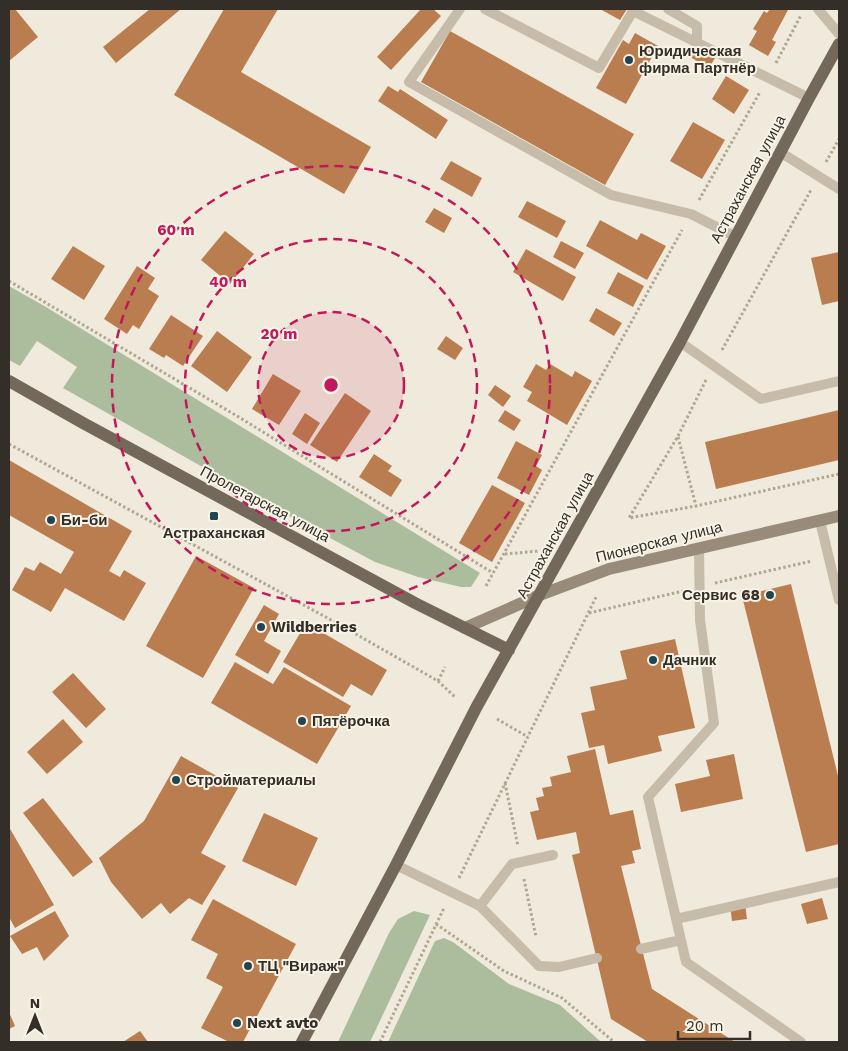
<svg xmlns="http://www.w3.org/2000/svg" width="848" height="1051" font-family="'Work Sans',sans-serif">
<rect width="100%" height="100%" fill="#efeadb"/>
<path fill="#acbd9d" d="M9 286 46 307 480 573 471 587H461L418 577 375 562 289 516 63 388 77 367 37 341 20 366 9 360Z
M414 911 430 915 370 1042H338L389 933 398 919Z
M444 938 453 942 509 984 560 1005 601 1042H388L435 941Z"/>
<path fill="#ba7d4f" d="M9 9H15L38 37 9 61Z
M150 9H181L116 63 103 47Z
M224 9H278L241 72 371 147 344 194 174 95Z
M421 9H433L441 16 391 70 377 57Z
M600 9H627L620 20Z
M770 9 788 10 772 40 776 42 768 56 749 45 757 31 753 29 764 11 767 13Z
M450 31 634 134 605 185 421 82Z
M635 33 658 46 626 104 596 88 623 40 629 44Z
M696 47 715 58 709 68 690 57Z
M726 76 749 90 734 114 712 99Z
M388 86 398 92 400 89 448 120 436 139 378 101Z
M693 122 725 140 702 179 670 161Z
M451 161 482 178 472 197 440 179Z
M527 201 566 221 557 238 518 217Z
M434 208 452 218 444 233 425 222Z
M600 220 637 240 641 233 666 246 647 280 586 246Z
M225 231 254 254 230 284 201 260Z
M561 241 584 253 575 269 553 257Z
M73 246 105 266 84 300 51 279Z
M526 249 576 277 563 301 513 272Z
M839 252V301L822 305 811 258Z
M137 266 155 278 148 289 159 296 139 329 133 325 127 334 104 319Z
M618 272 644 286 633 307 607 293Z
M596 308 622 323 614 336 589 321Z
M171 315 203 336 183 366 166 355 164 358 149 349Z
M217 331 252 357 227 392 191 366Z
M446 336 463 348 455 360 437 349Z
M536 364 546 370 550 364 572 377 575 371 592 381 567 425 527 401 532 392 523 387Z
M273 374 301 391 279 425 252 409Z
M495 385 511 396 503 407 488 395Z
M345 393 371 411 337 462 310 445Z
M505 410 521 420 514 431 498 421Z
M839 410V460L716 489 705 442Z
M305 413 320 423 307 444 292 434Z
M516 441 542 455 536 466 542 470 529 495 497 478Z
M374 454 392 466 388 471 402 480 391 497 359 477Z
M9 460 132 531 109 571 120 577 124 570 146 583 124 621 65 588 51 612 12 590 25 567 34 571 40 562 61 574 74 552 9 515Z
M492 485 525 503 492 562 459 543Z
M196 556 254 588 203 678 146 646Z
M791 584 839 780V844L806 852 742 596Z
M264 605 279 614 264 641 281 651 268 674 235 655Z
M306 623 387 670 372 696 351 684 343 697 283 662Z
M675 639 695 728 658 736 662 751 608 764 604 745 589 748 581 713 595 710 590 687 627 679 620 651Z
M235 662 273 684 284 667 351 706 317 764 211 703Z
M73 673 106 709 86 728 52 692Z
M63 719 83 742 47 774 27 752Z
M595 749 610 815 633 810 641 849 632 851 635 863 621 866 652 989 735 1042H648L611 1019 572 855 580 853 576 832 537 840 530 812 539 810 536 798 544 796 542 788 552 786 550 777 571 772 567 756Z
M734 754 743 799 681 812 675 784 710 776 706 760Z
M181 756 238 788 201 853 226 866 202 905 189 898 170 914 161 903 142 919 111 882 99 858 144 821Z
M43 798 93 862 73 877 23 813Z
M264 813 318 838 296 886 242 861Z
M9 827 54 905 15 928 9 917Z
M822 898 828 919 807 924 801 904Z
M213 899 296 944 243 1042H229L201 1028 223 987 206 978 218 954 191 940Z
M745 903 747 919 732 921 730 905Z
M55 911 69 936 44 961 37 947 22 954 10 936Z
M9 1012 15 1026 9 1029Z
M140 1031 148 1042H123Z"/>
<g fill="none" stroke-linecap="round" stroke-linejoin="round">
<path stroke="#b2a693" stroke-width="3" stroke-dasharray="2.5 2.5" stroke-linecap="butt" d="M776 63 801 15
M826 162 839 139
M699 200 760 92
M9 281 237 416 493 573
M722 350 811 190
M706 380 678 436 629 518 696 506 839 474
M678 437 696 506
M9 444 333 621 438 681 455 697
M505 554 539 551
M715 583 812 561
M486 586 682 230
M589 613 683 591
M438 681 445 667
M497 719 528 737
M505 783 518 846
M459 878 596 597
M524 879 536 937
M436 924 504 971 562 998 614 1042
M380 1042 444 908"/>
<path stroke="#c6bca9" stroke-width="10" d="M460 9 409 82 611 195 691 214 736 237
M485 9 599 68 633 11 809 98
M668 9 697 26V43
M818 9 839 34
M780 152 839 189
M680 342 761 399 839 381
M820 521 839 600
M699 549 700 620 714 723 648 797 686 962 801 1042
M396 865 480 906 512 864 553 855
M480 906 539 966 559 967 597 958
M676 919 839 882
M641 949 681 940"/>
<path stroke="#998b7a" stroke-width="12" d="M465 628 540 595 609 569 839 516"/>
<path stroke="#74685a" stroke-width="12" d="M9 381 83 423 415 603 509 650
M302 1042 396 865 476 708 680 342 809 98 839 44"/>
</g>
<circle cx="331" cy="385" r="73" fill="#c2185b" fill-opacity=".12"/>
<g fill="none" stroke="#c2185b" stroke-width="2.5" stroke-dasharray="9 6">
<circle cx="331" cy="385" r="73"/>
<circle cx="331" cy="385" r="146"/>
<circle cx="331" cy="385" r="219"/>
</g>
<g fill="#214551" stroke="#f7f3e7" stroke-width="2">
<circle cx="629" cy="60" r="5"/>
<rect x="209" y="511" width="10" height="10" rx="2.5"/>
<circle cx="51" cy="520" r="5"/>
<circle cx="770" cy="595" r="5"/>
<circle cx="261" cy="627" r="5"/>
<circle cx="653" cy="660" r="5"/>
<circle cx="302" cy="721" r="5"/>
<circle cx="176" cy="780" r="5"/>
<circle cx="248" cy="966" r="5"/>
<circle cx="237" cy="1023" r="5"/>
</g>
<g text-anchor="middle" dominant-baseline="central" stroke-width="4" stroke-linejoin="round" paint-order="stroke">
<g font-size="15" font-weight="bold" fill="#342e28" stroke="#f7f3e7" text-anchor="start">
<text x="639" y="51">Юридическая<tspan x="639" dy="17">фирма Партнёр</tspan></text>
<text x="61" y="520">Би-би</text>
<text x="214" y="533" text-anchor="middle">Астраханская</text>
<text x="760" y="595" text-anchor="end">Сервис 68</text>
<text x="271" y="627">Wildberries</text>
<text x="663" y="660">Дачник</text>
<text x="312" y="721">Пятёрочка</text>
<text x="186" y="780">Стройматериалы</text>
<text x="258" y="966">ТЦ "Вираж"</text>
<text x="247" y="1023">Next avto</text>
</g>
<g font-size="15" fill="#342e28" stroke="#f7f3e7">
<text transform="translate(748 179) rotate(-62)">Астраханская улица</text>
<text transform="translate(265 504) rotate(28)">Пролетарская улица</text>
<text transform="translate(555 535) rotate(-61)">Астраханская улица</text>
<text transform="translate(659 542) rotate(-14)">Пионерская улица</text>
</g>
</g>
<circle cx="331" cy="385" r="8" fill="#c2185b" stroke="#f7f3e7" stroke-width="2.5"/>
<g font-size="15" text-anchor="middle" font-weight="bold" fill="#c2185b" stroke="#f7f3e7" stroke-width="4" stroke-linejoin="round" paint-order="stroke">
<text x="176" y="235">60 m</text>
<text x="228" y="287">40 m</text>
<text x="279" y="339">20 m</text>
</g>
<rect width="848" height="1051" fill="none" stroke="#342e28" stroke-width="20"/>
<g transform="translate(35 1016)" stroke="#f7f3e7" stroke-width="4" paint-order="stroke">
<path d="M0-4L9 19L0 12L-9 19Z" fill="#342e28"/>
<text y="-8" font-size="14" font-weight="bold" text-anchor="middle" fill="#342e28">N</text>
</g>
<path d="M678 1031v8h72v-8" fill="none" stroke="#342e28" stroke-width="2.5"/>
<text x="686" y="1031" font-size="15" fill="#342e28" stroke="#f7f3e7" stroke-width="4" paint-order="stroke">20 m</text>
</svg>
